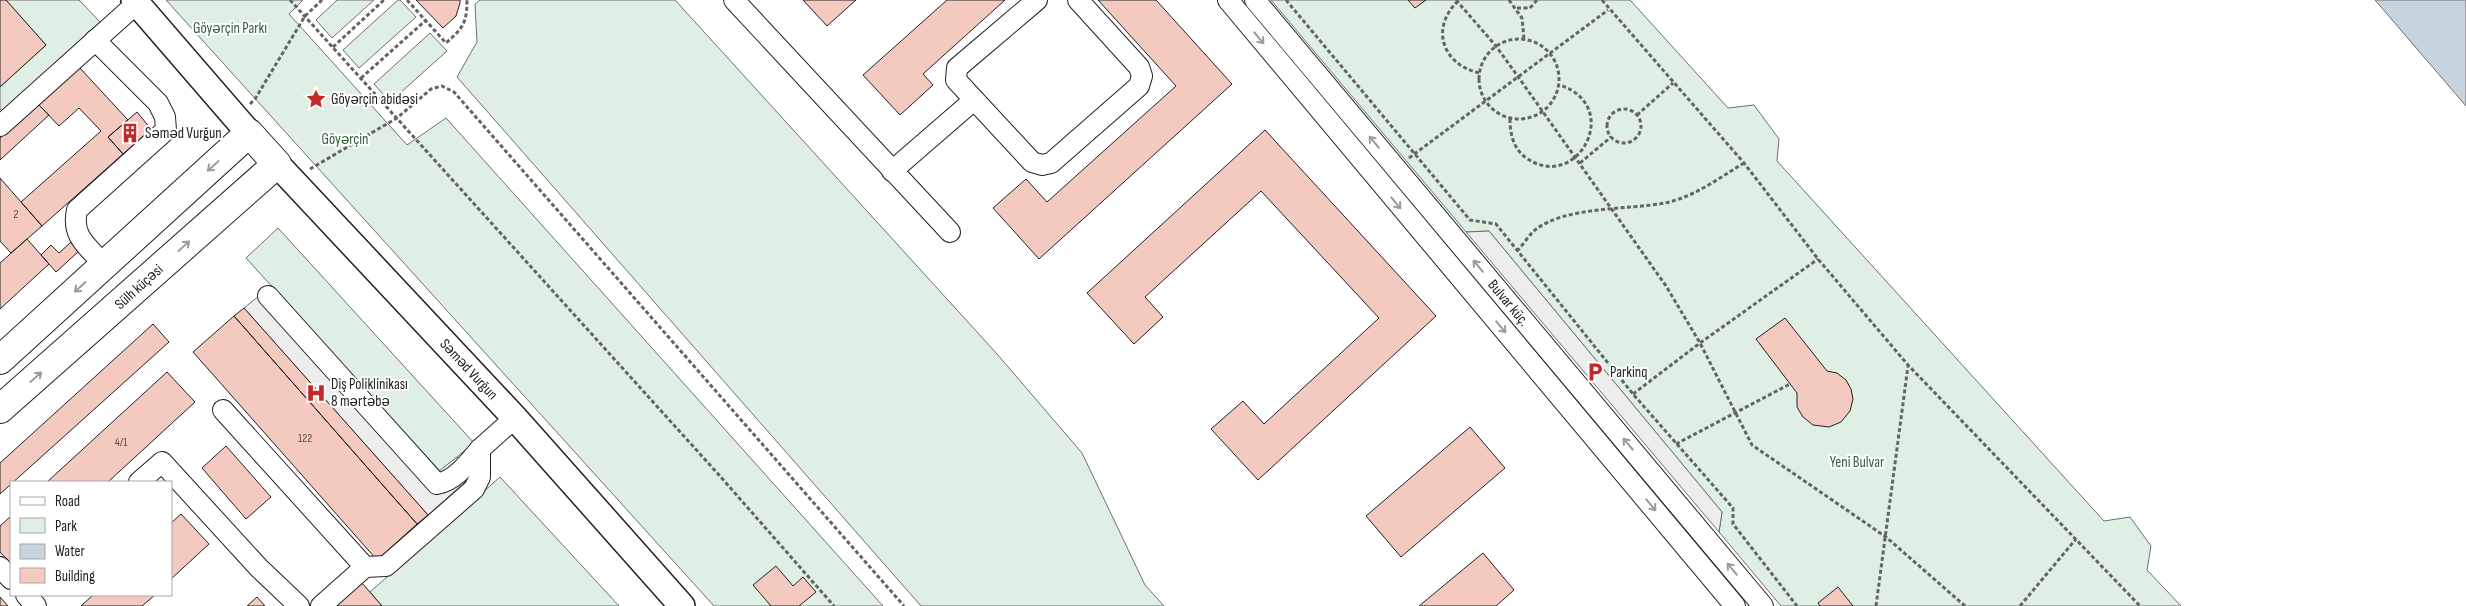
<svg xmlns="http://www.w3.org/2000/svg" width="2466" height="606" font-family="'Sofia Sans Condensed',sans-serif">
<rect width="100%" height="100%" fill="#fff"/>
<path fill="#e0efe3" stroke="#6f6f6f" d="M6 0H79L100 22 3 111 0 109V87L46 45Z
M166 0H303L289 14 407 145 446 118 883 606H714Z
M337 0H374L332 38 316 20Z
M398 0H400L416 17 359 68 343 50Z
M480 0H675L997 354 1082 453 1145 585 1164 606H921L457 77 477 42 475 4Z
M1271 0H1630L1728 108 1754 105 1779 139 1777 161 2104 521 2130 517 2151 546 2147 570 2181 606H1781L1719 532 1722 512 1489 231 1466 232Z
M430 33 447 51 390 102 374 84Z
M278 228 474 443 440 471 246 258Z
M500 477 619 606H382L370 592Z"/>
<path fill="#ededed" stroke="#6f6f6f" d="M1489 231 1722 512 1719 532 1466 232Z
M271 286 439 471 457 457 473 475 428 515 244 308Z"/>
<path fill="#c7d3dd" stroke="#6f6f6f" d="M2375 0H2466V106Z"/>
<path fill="#f3c9c0" stroke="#222" d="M0 0H6L46 45 0 87Z
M416 0H460V3L456 16 443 28Z
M803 0H856L827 26Z
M947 0H1005L923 74 933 85 900 115 863 75Z
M1098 0H1156L1232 84 1039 259 993 208 1026 179 1047 202 1176 86Z
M1408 0H1426L1415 8Z
M79 67 128 120 108 137 123 154 42 226 21 202 101 131 79 108 59 126 38 104Z
M38 104 49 115 0 160V138Z
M137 112 151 129 123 154 108 137Z
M1265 130 1436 316 1258 480 1211 429 1243 401 1264 424 1379 318 1261 191 1145 297 1163 317 1134 344 1087 293Z
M0 178 42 226 11 253 0 241Z
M27 239 49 264 0 309V263Z
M71 242 79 251 56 272 41 255 51 245 59 253Z
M244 308 428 515 417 524 234 316Z
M234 316 417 524 377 560 193 352Z
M1785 318 1827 371 1837 373 1846 380 1851 389 1853 399 1850 411 1841 422 1829 427 1813 425 1803 417 1797 407V393L1756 339Z
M153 324 169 342 0 494V463Z
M167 372 195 402 108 482H47Z
M1470 427 1505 468 1401 557 1366 516Z
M226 446 271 497 246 519 202 468Z
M181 514 209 544 171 579V523Z
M11 516V564L0 552V526Z
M1483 553 1514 590 1496 606H1419Z
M776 566 793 586 803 577 816 592 799 606H771L753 585Z
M362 583 382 606H335Z
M1838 587 1853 606H1820L1818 603Z
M93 595H155L142 606H81Z
M0 597 8 606H0Z
M257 597 265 606H247Z"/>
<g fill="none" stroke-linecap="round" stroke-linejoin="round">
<defs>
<g id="minor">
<path d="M734 0 950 232"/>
<path d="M1037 0 957 68 956 80 1032 162 1042 165 1051 163 1139 86 1142 76 1139 67 1078 0"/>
<path d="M1228 0 1735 606"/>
<path id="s1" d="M1255 0 1763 606"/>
<path d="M95 40 158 103 165 117 166 130 77 210C71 237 88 246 104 265"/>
<path d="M0 126 137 3"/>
<path d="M892 171 974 100"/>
<path d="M268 296 437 484C455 481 469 462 480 449"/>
<path d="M223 410 365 567"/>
<path d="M139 482 162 462 259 568 299 606"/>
<path d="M0 567 11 579"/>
<path d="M26 595 36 606"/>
<path d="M321 606 365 567 386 566 474 489 480 477V449L515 418"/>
</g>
<g id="major">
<path d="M134 0 249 133"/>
<path id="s2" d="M277 164 515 418 682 606"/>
</g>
<path id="highway" d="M0 360 249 133 277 164 0 409"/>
</defs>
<use href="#minor" stroke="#222" stroke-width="22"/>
<use href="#major" stroke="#222" stroke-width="28"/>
<use href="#highway" stroke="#222" stroke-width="30"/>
<path stroke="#646464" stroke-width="3" stroke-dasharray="4 2.5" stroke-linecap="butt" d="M290 0 719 475 834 606
M407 0 446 43C463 28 467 23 467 0
M1286 0 1470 220 1496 224 1633 394 1733 508V524L1797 606
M1456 0 1496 46 1519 78 1666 286 1700 343 1752 445 1886 537 1965 606
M1509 0 1522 18 1524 39
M1602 0 1744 163 1818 259 1908 365 2140 606
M1458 1C1430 28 1442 64 1479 73
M1517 8H1530L1537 0
M1479 79a40 40 0 1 1 80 0a40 40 0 1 1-80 0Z
M333 47 384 0
M361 78 425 21
M250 104 255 99 305 16 322 0
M1607 126a17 17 0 1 1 34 0a17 17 0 1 1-34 0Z
M1637 115 1673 83
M1510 119C1510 133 1513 148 1525 157 1576 195 1625 107 1560 85
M1409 158 1608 10
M1580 163 1611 137
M310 169 397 118 431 89 442 86 454 92 904 606
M1517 251C1523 245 1528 236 1535 230 1565 206 1628 210 1665 203 1694 197 1719 178 1744 163
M1633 394 1700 343 1818 259
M1676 444 1790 384
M1876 606 1908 366
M2020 606 2076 539"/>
<use href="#minor" stroke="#fff" stroke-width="20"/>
<use href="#major" stroke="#fff" stroke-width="25"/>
<use href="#highway" stroke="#fff" stroke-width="28"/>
</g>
<defs><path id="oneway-shaft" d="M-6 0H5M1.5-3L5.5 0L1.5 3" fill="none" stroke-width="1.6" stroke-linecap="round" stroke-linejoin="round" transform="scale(1.25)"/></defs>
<g stroke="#9c9c9c">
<use href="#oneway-shaft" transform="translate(1259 38) rotate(50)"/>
<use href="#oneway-shaft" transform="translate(1374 142) rotate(-130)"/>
<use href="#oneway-shaft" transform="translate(213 166) rotate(138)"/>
<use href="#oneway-shaft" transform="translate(1396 203) rotate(50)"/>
<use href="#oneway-shaft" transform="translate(184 246) rotate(-42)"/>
<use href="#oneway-shaft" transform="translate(1478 266) rotate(-130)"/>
<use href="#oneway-shaft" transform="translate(80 287) rotate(138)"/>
<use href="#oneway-shaft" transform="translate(1501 327) rotate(50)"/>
<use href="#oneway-shaft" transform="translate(36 377) rotate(-42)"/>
<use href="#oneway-shaft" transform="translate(1628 444) rotate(-130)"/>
<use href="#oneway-shaft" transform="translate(1651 505) rotate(50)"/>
<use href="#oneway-shaft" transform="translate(1732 569) rotate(-130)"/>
</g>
<defs>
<symbol id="sight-bare" viewBox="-9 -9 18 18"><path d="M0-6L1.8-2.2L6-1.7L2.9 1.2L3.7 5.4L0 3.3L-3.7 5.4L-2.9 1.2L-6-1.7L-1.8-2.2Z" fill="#c62828" stroke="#fff" stroke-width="2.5" paint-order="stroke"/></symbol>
<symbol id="building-bare" viewBox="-9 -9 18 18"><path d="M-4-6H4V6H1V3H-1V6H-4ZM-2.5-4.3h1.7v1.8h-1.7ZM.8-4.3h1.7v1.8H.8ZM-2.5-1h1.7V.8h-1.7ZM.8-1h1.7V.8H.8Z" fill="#c62828" stroke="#fff" stroke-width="2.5" paint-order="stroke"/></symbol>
<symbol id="parking-bare" viewBox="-9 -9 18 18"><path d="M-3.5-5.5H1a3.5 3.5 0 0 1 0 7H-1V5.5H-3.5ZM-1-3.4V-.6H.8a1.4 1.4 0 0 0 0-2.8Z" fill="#c62828" stroke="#fff" stroke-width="2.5" paint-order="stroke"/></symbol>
<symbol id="hospital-bare" viewBox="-9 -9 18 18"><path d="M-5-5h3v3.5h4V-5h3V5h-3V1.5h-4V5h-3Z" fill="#c62828" stroke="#fff" stroke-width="2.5" paint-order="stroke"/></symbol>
</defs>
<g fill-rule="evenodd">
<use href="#sight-bare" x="302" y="85" width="28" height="28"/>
<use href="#building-bare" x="116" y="119" width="28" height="28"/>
<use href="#parking-bare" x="1581" y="358" width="28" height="28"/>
<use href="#hospital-bare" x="302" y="379" width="28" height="28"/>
</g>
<g text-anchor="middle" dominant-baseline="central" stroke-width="4" stroke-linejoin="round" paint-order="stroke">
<g font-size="12" fill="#564c4a">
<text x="16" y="214">2</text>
<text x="305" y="438">122</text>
<text x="121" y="442">4/1</text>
</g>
<g font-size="15" fill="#2f5e38" stroke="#fff">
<text x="230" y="28">Göyərçin Parkı</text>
<text x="345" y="139">Göyərçin</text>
<text x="1857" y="462">Yeni Bulvar</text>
</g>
<g font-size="15" fill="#222" stroke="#fff" text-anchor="start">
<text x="331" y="99">Göyərçin abidəsi</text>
<text x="145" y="133">Səməd Vurğun</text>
<text x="1610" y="372">Parkinq</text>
<text x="331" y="384">Diş Poliklinikası<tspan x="331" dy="17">8 mərtəbə</tspan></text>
</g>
<g font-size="15" fill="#222" stroke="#fff">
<text transform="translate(139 287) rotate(-42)">Sülh küçəsi</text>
<text stroke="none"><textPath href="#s1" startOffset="395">Bulvar küç.</textPath></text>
<text stroke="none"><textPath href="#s2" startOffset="281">Səməd Vurğun</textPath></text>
</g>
</g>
<rect x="10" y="481" width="162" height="115" fill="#ffffff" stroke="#a7a7a7"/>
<rect x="20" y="497" width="25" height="8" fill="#ffffff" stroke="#a7a7a7"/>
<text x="55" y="506" font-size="15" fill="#222222">Road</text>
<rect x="20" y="518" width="25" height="15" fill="#e0efe3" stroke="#a7a7a7"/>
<text x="55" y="531" font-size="15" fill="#222222">Park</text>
<rect x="20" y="544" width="25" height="15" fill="#c7d3dd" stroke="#a7a7a7"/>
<text x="55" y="556" font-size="15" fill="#222222">Water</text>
<rect x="20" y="568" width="25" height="15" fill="#f3c9c0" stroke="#a7a7a7"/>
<text x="55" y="581" font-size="15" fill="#222222">Building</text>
</svg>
